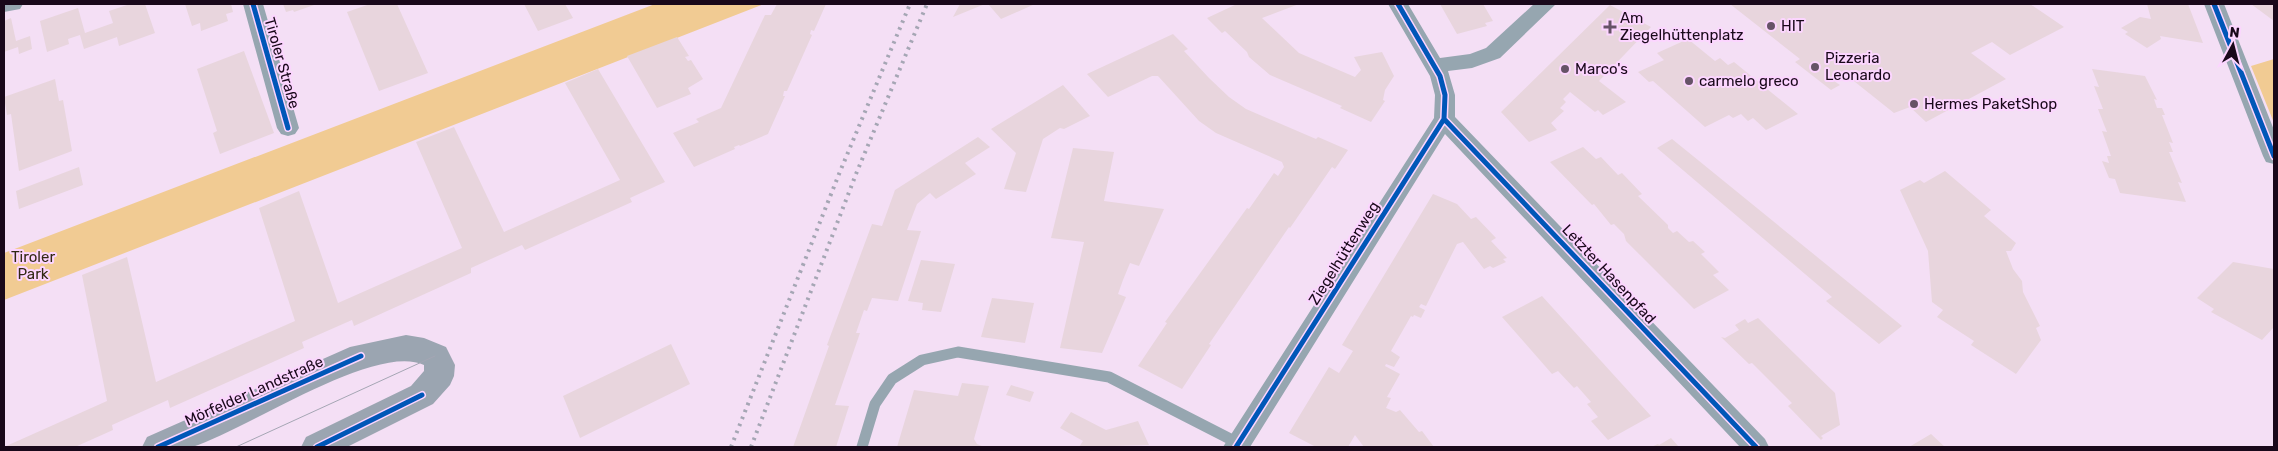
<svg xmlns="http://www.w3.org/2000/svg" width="2278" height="451" font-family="Rubik,sans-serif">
<rect width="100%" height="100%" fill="#f4dff5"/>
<path fill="#f1cb93" d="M655 4H764L4 300V253Z
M2274 59V123L2251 66Z"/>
<path fill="#e8d5dd" d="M130 4H145L155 33 119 46 117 37 84 49 80 35 68 39 69 44 47 52 40 21 78 8 85 33 113 23 109 11Z
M185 4H231L233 12 226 14 228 21 201 31 200 23 192 26Z
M283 4H317L294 12 293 10 286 12Z
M370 4H397L428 73 379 91 347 12Z
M524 4H565L573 18 538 31Z
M777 4H826L814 31 811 30 810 34 812 35 787 91H784L783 96H785L768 134 740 146 739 145 734 147 735 149 694 167 673 133 699 122 696 119 721 108 765 15H771Z
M960 4H985L953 17Z
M988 4H1035L1001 19Z
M1237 4H1299L1262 18 1299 53 1355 77 1361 70 1354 57 1382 52 1394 76 1385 90 1383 100 1385 101 1371 122 1340 108 1342 106 1270 75 1249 57 1247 52 1225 31 1222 33 1207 18Z
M1440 4H1483L1493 21 1485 23 1487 26 1457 34Z
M1730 4H2030L2064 27 2010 55 1992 42 1971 53 2006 79 1926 122 1910 107 1894 113 1845 74 1834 81 1840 85 1831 90 1795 62 1800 59Z
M2147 4H2188L2203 43 2160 36 2161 39 2147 48 2125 34 2128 32 2121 28 2140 17 2151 19Z
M2251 4H2274V21Z
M1610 5 1651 27 1599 81 1626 102 1603 115 1598 110 1595 112 1570 92 1563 99 1566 102 1560 108 1564 111 1551 123 1557 130 1529 142 1501 112Z
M11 18 16 41 30 36 32 49 19 54 18 47 4 52V21Z
M1173 34 1188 49 1184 51 1209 78 1229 97 1246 109 1316 139 1318 137 1348 150 1335 169 1332 167 1290 228 1289 227 1209 344 1211 345 1182 389 1138 366 1167 323 1165 322 1247 208 1249 209 1274 173 1278 176 1284 167 1282 162 1216 133 1199 121 1158 76H1152L1108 97 1087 74Z
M677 37 689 56 685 57 688 61 691 60 703 79 688 88 691 94 657 108 627 56Z
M1688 39 1715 61 1720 58 1728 65 1734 62 1798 114 1766 130 1753 118 1748 121 1741 114 1733 118 1729 115 1705 127 1653 81 1649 82 1638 72 1664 60 1657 53Z
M244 51 274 133 220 154 213 133 217 131 197 69Z
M598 69 665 182 630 198 632 202 525 250 522 245 471 268V273L354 326 352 320 302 342 304 348 170 408 168 400 112 425 113 430 75 447H4L107 401 82 275 127 257 156 382 295 321 259 208 299 191 338 303 462 248 416 142 454 127 504 232 620 180 565 83Z
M2092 69 2145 76 2157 100 2154 99 2157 108H2162L2165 115H2162L2173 143 2169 142 2173 152H2169L2182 183 2178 182 2186 202 2120 193 2115 179 2109 178 2102 161 2109 163 2107 156H2111L2102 131 2107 132 2098 109H2103L2094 86 2099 87Z
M55 79 59 101 63 100 72 151 19 171 11 114 7 115 4 97Z
M1063 85 1090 116 1064 129 1060 128 1043 139 1026 192 1004 189 1016 153 991 129Z
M978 137 990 147 965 163 976 174 936 199 930 193 917 204 907 230 921 231 898 301 872 298 867 311 864 310 856 333H860L835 405 849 406 836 447H793L829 346 827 345 872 224 882 226 895 190Z
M1672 139 1693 156 1902 326 1879 344 1826 301 1832 297 1657 148Z
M1583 147 1596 159 1601 157 1618 175 1622 173 1642 194 1638 196 1668 225V228L1673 233 1677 231 1689 242 1693 241 1705 252 1701 254 1719 272 1713 275 1729 290 1694 309 1626 241 1624 234 1614 224 1611 225 1594 204 1592 205 1550 162Z
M1073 148 1114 152 1104 201 1164 209 1139 266 1130 263 1123 280 1118 294 1126 297 1102 353 1060 348 1084 242 1051 238Z
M79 167 83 185 19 209 16 191Z
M1945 171 1991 210 1984 216 2016 243 2011 251H2006L2013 269 2022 281 2023 292 2040 326 2036 328 2041 340 2016 374 1971 345 1974 341 1937 317 1943 310 1932 302 1928 251 1900 190 1920 180 1924 183Z
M1433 194 1457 204 1471 219 1476 217 1496 238 1491 241 1507 258 1503 259 1506 262 1493 268 1490 266 1484 269 1463 242 1457 244 1426 306 1421 304 1419 307 1425 310 1421 318 1414 315 1413 317 1411 316 1391 351 1400 357 1394 367 1386 364 1385 366 1400 374 1387 397 1391 398 1386 408 1396 412 1400 410 1419 432 1422 431 1434 447H1364L1355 435 1348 447H1316L1289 433 1329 367 1339 373 1353 351 1342 345Z
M921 260 955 264 941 312 922 310 923 303 908 301Z
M2233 262 2274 269V327L2262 340 2211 312 2214 309 2197 298Z
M1542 296 1582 340 1651 416 1608 440 1591 421 1598 417 1587 404 1591 402 1577 386 1574 388 1558 371 1552 374 1502 317Z
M992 298 1034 303 1025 343 981 337Z
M1758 318 1835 393 1840 425 1821 436 1823 438 1821 440 1788 406 1792 403 1752 363 1749 364 1721 337 1725 338 1739 330 1735 325 1745 319 1748 323Z
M671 344 690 384 580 438 563 396Z
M962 383 989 386 974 439 977 444 984 447H897L914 390 958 396Z
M1011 385 1034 392 1030 402 1006 395Z
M1071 412 1106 430 1138 421 1149 445 1079 447 1083 441 1060 428Z
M1931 434 1945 447H1909Z
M1671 438 1679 447H1651L1658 444 1659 445Z"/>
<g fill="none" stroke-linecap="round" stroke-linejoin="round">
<path stroke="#96a6b0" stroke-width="11" d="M862 447 875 404 892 379 922 360 958 352 1109 377 1238 443"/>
<path fill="#96a6b0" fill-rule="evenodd" d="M4 4H23L20 9 4 12Z
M243 4H263L299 128 295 134 288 136 281 134 277 128Z
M1388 4H1408L1440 58 1470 54 1486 48 1534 4H1556L1500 58 1472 68 1448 71 1455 95V117L1765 439 1769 447H1740L1445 134 1250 447H1223L1434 118 1435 95 1430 76Z
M2204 4H2224L2274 130V164L2266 162 2263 156Z"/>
<path fill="#9ba5b1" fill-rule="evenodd" d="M406 335 424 338 446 347 455 365 454 376 450 385 433 404 347 447H301L306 437 411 386 424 371V365C375 342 245 431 192 447 178 451 156 448 142 447L147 437 350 347Z"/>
<path stroke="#a5a6b4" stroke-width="1" d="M236 447 435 356"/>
<path stroke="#a5a6b4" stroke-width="4" stroke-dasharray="2.5 5" stroke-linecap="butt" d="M731 447 839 174 910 4
M751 447 856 174 927 4"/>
<defs>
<path id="cycleway" d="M253 4 288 128
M2214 4 2274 156
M1444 119 1756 447
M158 447 361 356
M317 447 422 395
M1236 447 1444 119 1445 95 1440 76 1398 4"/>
</defs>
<use href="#cycleway" stroke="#fcd5ff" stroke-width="8"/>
<use href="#cycleway" stroke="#0057b8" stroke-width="5"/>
</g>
<g fill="#665367" stroke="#fcd5ff" stroke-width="2">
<circle cx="1771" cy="26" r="5"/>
<path d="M1607.5 19.5h5v5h5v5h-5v5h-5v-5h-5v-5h5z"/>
<circle cx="1815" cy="67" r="5"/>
<circle cx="1565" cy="69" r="5"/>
<circle cx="1689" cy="81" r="5"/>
<circle cx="1914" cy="104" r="5"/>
</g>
<g text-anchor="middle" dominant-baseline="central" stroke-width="4" stroke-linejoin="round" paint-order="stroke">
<g font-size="15" fill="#19081a" stroke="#fcd5ff" text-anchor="start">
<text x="1620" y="18">Am<tspan x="1620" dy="17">Ziegelhüttenplatz</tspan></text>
<text x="1781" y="26">HIT</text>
<text x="1825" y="58">Pizzeria<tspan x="1825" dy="17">Leonardo</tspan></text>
<text x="1575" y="69">Marco's</text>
<text x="1699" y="81">carmelo greco</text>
<text x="1924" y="104">Hermes PaketShop</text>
</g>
<g font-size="15" fill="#19081a" stroke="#fcd5ff">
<text transform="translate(282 63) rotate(74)">Tiroler Straße</text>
<text transform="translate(1344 253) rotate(-58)">Ziegelhüttenweg</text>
<text transform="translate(1609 274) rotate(47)">Letzter Hasenpfad</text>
<text transform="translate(254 391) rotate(-24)">Mörfelder Landstraße</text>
</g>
<g font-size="15" fill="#322813" stroke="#fcd5ff">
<text x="33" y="257">Tiroler<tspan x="33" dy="17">Park</tspan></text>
</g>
</g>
<rect width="2278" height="451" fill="none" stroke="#19081a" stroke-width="10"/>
<g transform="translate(2233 45) rotate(7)" stroke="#fcd5ff" stroke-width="4" paint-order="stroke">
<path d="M0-4L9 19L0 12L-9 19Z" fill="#19081a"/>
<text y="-8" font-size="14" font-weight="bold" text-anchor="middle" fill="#19081a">N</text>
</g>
</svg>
